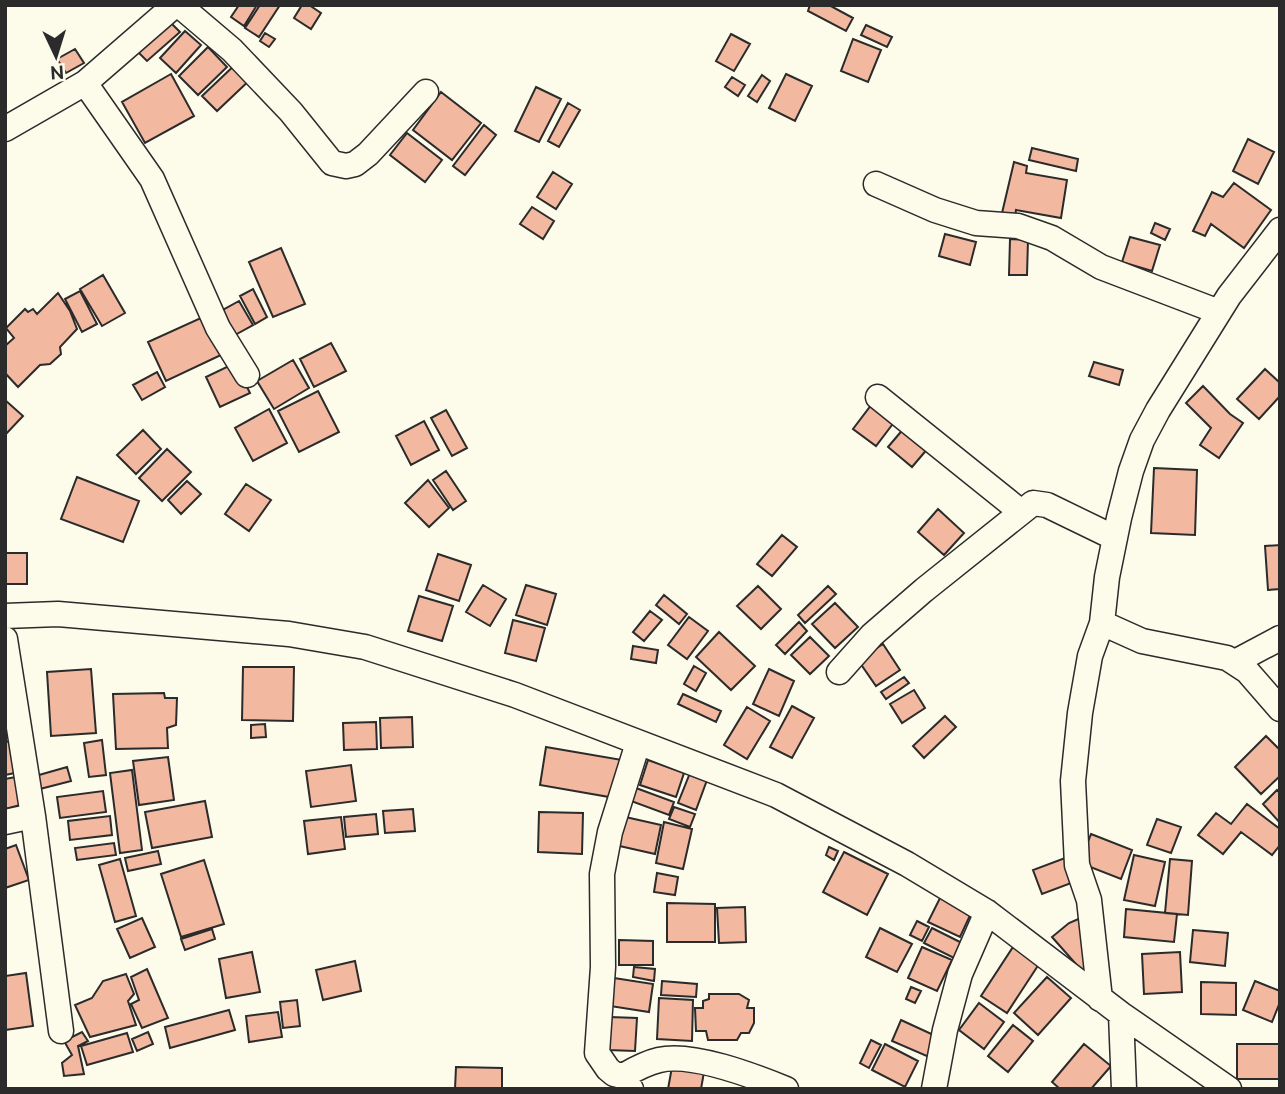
<svg xmlns="http://www.w3.org/2000/svg" width="1285" height="1094" font-family="Ubuntu,sans-serif">
<rect width="100%" height="100%" fill="#fdfbea"/>
<path fill="#f2b8a0" stroke="#2b2b2b" stroke-width="2" d="M239 5H257L244 26 231 17Z
M260 5H280L259 37 245 28Z
M302 5H309L321 13 311 29 294 18Z
M810 5H829L853 18 846 31 808 11Z
M171 23 180 32 147 61 138 52Z
M866 25 892 37 887 47 861 35Z
M185 31 201 45 176 73 160 58Z
M265 33 275 39 269 47 260 41Z
M731 34 750 44 734 71 716 61Z
M853 39 881 50 868 82 841 71Z
M208 47 227 67 198 95 179 76Z
M75 49 84 63 66 73 57 59Z
M239 61 254 76 217 111 202 96Z
M171 74 194 116 145 143 122 102Z
M786 74 812 86 795 121 769 108Z
M762 75 770 81 757 102 748 96Z
M732 77 745 85 738 96 725 87Z
M536 87 561 99 539 142 515 131Z
M441 92 481 123 452 160 413 130Z
M568 103 580 110 559 147 548 141Z
M484 125 496 135 465 175 453 166Z
M407 133 442 160 425 182 390 155Z
M1248 139 1274 152 1258 184 1233 171Z
M1032 148 1078 159 1076 171 1029 160Z
M1014 162 1027 166 1026 173 1067 180 1061 218 1016 210 1015 217 1002 213Z
M553 172 572 184 556 209 537 197Z
M1234 183 1271 210 1244 248 1211 224 1205 236 1193 231 1212 192 1223 197Z
M532 207 554 221 543 239 520 224Z
M1155 223 1170 229 1165 240 1151 233Z
M945 234 976 242 970 265 939 256Z
M1130 237 1160 245 1152 271 1122 262Z
M1010 239 1028 240 1027 275H1009Z
M281 248 305 304 273 317 249 262Z
M103 275 125 313 102 326 80 289Z
M253 289 267 317 255 324 240 296Z
M80 291 97 324 82 332 65 299Z
M58 293 70 311 77 329 60 347 61 354 50 364 40 365 18 387 5 373V346L14 338 6 328 25 309 28 312 33 309 37 314Z
M239 301 253 325 235 335 221 311Z
M203 317 221 355 166 381 148 342Z
M331 343 346 371 314 387 300 359Z
M293 360 309 388 274 409 257 381Z
M1094 362 1123 370 1119 385 1089 376Z
M235 363 250 393 220 407 206 377Z
M1265 369 1280 383V396L1259 419 1237 399Z
M157 372 165 387 142 400 133 385Z
M1203 386 1230 414 1243 423 1219 458 1200 445 1211 428 1186 403Z
M318 391 339 432 299 452 278 411Z
M5 400 23 416 5 435Z
M872 404 895 421 876 446 853 429Z
M269 409 287 443 253 461 235 428Z
M446 410 467 448 452 456 431 418Z
M424 421 439 450 411 465 396 436Z
M905 427 929 447 912 467 888 447Z
M143 430 161 449 136 474 117 455Z
M167 449 191 472 162 501 139 478Z
M1154 468 1197 470 1195 535 1151 533Z
M446 471 466 501 453 510 433 480Z
M77 477 139 501 123 542 61 519Z
M428 480 449 508 429 527 405 503Z
M187 481 201 494 181 514 168 500Z
M246 484 271 500 249 531 225 514Z
M938 509 964 533 944 555 918 532Z
M782 535 797 547 772 576 757 564Z
M1280 545V589L1268 590 1265 546Z
M5 553H27V584H5Z
M438 554 471 565 459 601 426 590Z
M483 585 506 599 490 626 466 612Z
M526 585 556 594 547 625 516 615Z
M758 586 781 609 761 629 737 606Z
M828 586 836 594 805 623 798 615Z
M664 595 687 614 679 624 656 605Z
M419 596 453 606 442 641 408 631Z
M835 603 858 627 835 648 812 624Z
M650 611 662 620 644 641 633 632Z
M689 617 708 631 687 659 668 645Z
M513 620 545 628 536 661 505 653Z
M799 622 807 631 785 654 776 645Z
M719 632 755 666 731 690 696 657Z
M810 637 829 656 810 674 791 655Z
M883 644 900 670 876 686 858 660Z
M633 646 658 650 656 663 631 659Z
M694 666 706 673 696 691 684 684Z
M243 667H294L293 721 242 720Z
M91 669 96 733 51 736 47 672Z
M769 669 794 681 779 716 753 704Z
M904 677 909 683 886 699 881 692Z
M914 690 925 708 902 723 890 704Z
M164 693 165 698H177L176 725 167 728 168 748 116 749 113 694Z
M683 694 721 711 716 722 678 704Z
M792 706 814 718 792 758 770 747Z
M747 707 770 721 747 759 724 745Z
M945 716 956 727 924 758 913 746Z
M412 717 413 747 381 748 380 718Z
M376 722 377 749 344 750 343 723Z
M265 724 266 737 251 738V725Z
M1266 736 1280 750V776L1261 794 1235 767Z
M14 740 20 772 5 775V742Z
M102 740 106 775 89 777 84 743Z
M546 747 622 760 615 798 540 785Z
M168 757 174 800 139 805 133 761Z
M648 760 684 773 676 797 640 785Z
M351 765 356 801 311 807 306 771Z
M67 767 71 781 36 790 32 777Z
M132 770 142 850 120 853 110 773Z
M690 773 707 780 696 810 678 803Z
M21 776 28 803 5 809V779Z
M636 788 674 802 669 815 631 801Z
M1277 790 1280 793V823L1263 804Z
M103 791 106 812 60 818 57 797Z
M205 801 212 837 152 848 145 812Z
M1247 804 1280 829V845L1272 855 1241 832 1223 854 1198 835 1216 813 1231 824Z
M674 807 695 814 690 827 669 819Z
M413 809 415 831 385 833 383 811Z
M539 812 583 813 582 854 538 852Z
M376 814 378 834 346 837 344 817Z
M110 816 112 835 70 840 68 821Z
M621 816 661 825 655 854 615 845Z
M341 817 345 849 308 854 304 821Z
M1157 819 1181 827 1171 853 1147 845Z
M664 822 692 829 683 869 656 863Z
M1091 834 1132 850 1121 879 1080 863Z
M114 843 116 855 77 860 75 848Z
M16 845 29 880 5 888V849Z
M829 847 838 851 834 860 826 855Z
M158 851 161 864 128 871 125 858Z
M844 852 888 874 867 915 823 892Z
M1134 855 1165 862 1155 906 1124 900Z
M1065 858 1074 882 1042 894 1033 870Z
M120 859 136 916 115 922 99 865Z
M1170 859 1192 861 1188 915 1165 913Z
M204 860 224 924 181 937 161 874Z
M657 873 678 877 675 895 654 892Z
M942 894 973 909 960 937 928 922Z
M667 903 715 904V942H667Z
M745 907 746 942 719 943 717 908Z
M1126 909 1177 914 1174 942 1124 937Z
M1083 917 1090 960 1082 971 1052 937 1069 923Z
M142 918 155 947 130 958 117 929Z
M917 921 929 927 922 941 910 935Z
M880 928 912 944 897 972 866 957Z
M932 928 966 945 958 960 924 943Z
M212 929 215 939 185 950 181 939Z
M1193 930 1228 933 1225 966 1190 962Z
M619 940 653 941V965H619Z
M922 947 952 960 937 991 908 978Z
M1013 947 1039 964 1007 1013 981 996Z
M252 952 260 992 226 998 219 959Z
M1180 952 1182 992 1144 994 1142 954Z
M355 961 361 991 323 1000 316 970Z
M634 967 655 969 654 981 633 977Z
M147 969 168 1018 142 1028 131 1004 139 1000 131 977Z
M26 973 33 1026 5 1030V976Z
M126 974 134 994 128 1001 136 1025 90 1037 75 1005 92 998 103 981Z
M1047 977 1071 998 1038 1035 1014 1013Z
M614 978 653 984 649 1012 610 1006Z
M662 981 697 984 696 997 661 995Z
M1255 981 1280 991V1002L1272 1022 1243 1010Z
M1201 982 1236 983V1015L1201 1014Z
M911 987 921 991 915 1003 906 999Z
M709 994H739L749 1000 747 1008H754V1023L749 1033H741L737 1040H708L706 1031H696L695 1008H703V1001L709 999Z
M659 998 693 1000 692 1041 657 1039Z
M297 1000 300 1026 283 1028 280 1002Z
M979 1003 1004 1022 984 1049 959 1030Z
M229 1010 235 1030 170 1048 165 1027Z
M278 1012 282 1037 249 1042 246 1016Z
M610 1017 637 1018 635 1051 608 1050Z
M901 1020 938 1037 929 1057 892 1041Z
M1013 1025 1033 1041 1008 1072 988 1056Z
M82 1032 88 1041 78 1046 84 1074 64 1076 62 1063 72 1055 64 1041Z
M148 1032 153 1044 137 1051 132 1039Z
M127 1033 133 1052 87 1065 81 1046Z
M871 1040 881 1045 869 1068 860 1063Z
M885 1044 918 1061 905 1087 872 1070Z
M1084 1044 1111 1066 1091 1089H1060L1052 1082Z
M1237 1044H1280V1079H1237Z
M456 1067 502 1068V1089H455Z
M672 1067 704 1072 701 1089H668Z"/>
<g fill="none" stroke-linecap="round" stroke-linejoin="round">
<defs>
<path id="minor" d="M179 5 232 50 291 112 332 163 346 166 355 164 368 154 426 92
M85 83 152 179 218 328 247 375
M5 129 85 83 175 5
M876 184 935 210 976 223 1018 226 1052 238 1101 267 1219 312
M878 397 1020 511
M5 616 58 614 289 634 365 647 515 695 776 795 907 864 987 912 1121 1014 1229 1089
M1102 623 1142 641 1227 658 1247 671 1280 709
M5 639 33 816 61 1031
M1235 662 1280 638
M839 672 872 635 924 590 1033 503 1047 505 1115 538
M5 822 33 816
M1100 999 1089 900 1077 865 1073 781 1080 713 1090 656 1102 623 1107 577 1119 518 1131 471 1142 440 1158 410 1229 296 1280 230
M1121 1014 1124 1089
M623 1076C635 1069 646 1063 659 1060 692 1052 754 1076 786 1089
M631 1089 623 1076 614 1074 608 1069 597 1053 603 967 602 874 610 832 638 743
M934 1089 945 1030 960 974 987 912"/>
</defs>
<use href="#minor" stroke="#2b2b2b" stroke-width="27"/>
<use href="#minor" stroke="#fdfbea" stroke-width="24"/>
</g>
<rect width="1285" height="1094" fill="none" stroke="#2b2b2b" stroke-width="14"/>
<g transform="translate(56 56) rotate(176)" stroke="#fdfbea" stroke-width="5" paint-order="stroke">
<path d="M0-5L12 26L0 18L-12 26Z" fill="#2b2b2b"/>
<text y="-10" font-size="19" font-weight="bold" text-anchor="middle" fill="#2b2b2b">N</text>
</g>
</svg>
